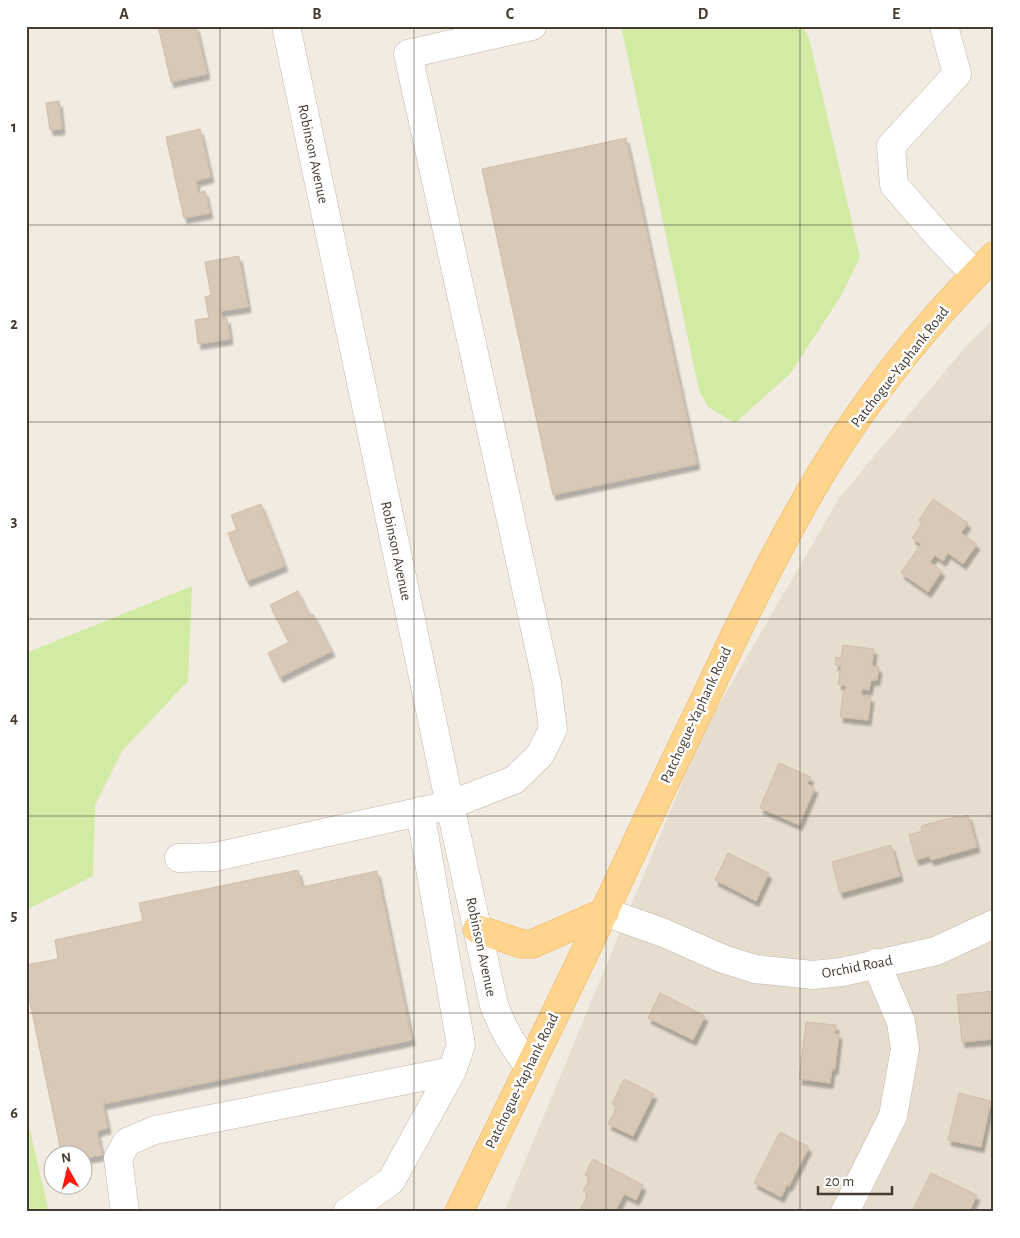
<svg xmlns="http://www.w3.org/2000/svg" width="1020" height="1238" font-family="'Alegreya Sans',sans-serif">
<defs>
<filter id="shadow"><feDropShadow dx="3" dy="5.5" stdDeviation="1" flood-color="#0004"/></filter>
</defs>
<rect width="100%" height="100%" fill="#f2ebe1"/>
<path fill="#e7ddce" d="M994 319V1212H504L703 732 840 497 967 345Z"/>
<path fill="#d2eba4" d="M621 26H802L809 38 860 257 841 296 790 374 735 423 708 407 699 390Z
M192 586 188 681 122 751 95 805 93 876 26 910V653Z
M26 1114 49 1212H26Z"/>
<path fill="#d8c8b8" stroke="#d0bda8" filter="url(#shadow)" d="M158 26H196L207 74 171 82Z
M59 101 62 129 50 130 46 103Z
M200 129 211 177 196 181 198 193 205 191 210 213 184 218 166 137Z
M626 138 697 464 553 495 482 169Z
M239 256 248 307 221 311 222 319 227 318 230 339 198 344 195 320 209 318 205 297 211 295 205 262Z
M933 499 968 523 961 533 977 544 963 564 948 553 943 561 935 555 930 562 942 571 928 592 901 573 921 544 912 538 922 523 919 520Z
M261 504 285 566 247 581 228 533 237 530 231 515Z
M298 591 310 616 313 614 332 651 280 677 268 653 289 642 270 605Z
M843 645 874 649 872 666 879 667 877 680H871L869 690 862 689 861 695 871 697 868 720 840 717 843 693 845 691 846 686 838 684 841 666 835 665 836 657 841 658Z
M779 763 811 777 807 784 815 788 799 825 760 808Z
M968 815 977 847 931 860 929 856 916 860 909 835 922 831 921 826 958 816V818Z
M891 845 900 876 840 893 832 862Z
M728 853 769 873 756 901 715 880Z
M298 870 302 887 377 871 412 1040 103 1104 108 1128 97 1131 102 1155 82 1159V1156H62L26 983V965L58 959 55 940 143 921 139 903Z
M994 991V1039L962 1042 957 995Z
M660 993 705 1016 693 1040 648 1018Z
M806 1022 836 1025 835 1034H839L835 1069H832L830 1083 799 1079Z
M624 1079 654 1094 633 1136 608 1124 617 1107 612 1104Z
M959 1093 991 1101 981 1147 948 1140Z
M780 1132 809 1147 789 1186 787 1185 781 1197 754 1183Z
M593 1159 643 1185 636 1200 624 1194 615 1212H579L588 1194 583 1191 590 1178 585 1175Z
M931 1173 977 1195 969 1212H912Z"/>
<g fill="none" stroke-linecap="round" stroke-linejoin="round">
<defs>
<path id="minor" d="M286 26 450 805 494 1005C503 1029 512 1045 529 1066
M944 26 957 74 891 146 894 185 941 239 975 274
M179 858 215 857 450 805 514 780 540 755 553 729 547 683 408 54 532 26
M605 912 664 933 723 959 755 969 813 975 842 972 936 951 994 924
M125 1212 118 1158 127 1142 155 1130 452 1071
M347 1212 391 1181 452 1071 461 1045 420 811
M845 1212 893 1116 905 1049 901 1022 876 963"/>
<path id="major" d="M477 929 522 944H532L605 912
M459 1212C515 1095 573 980 627 863 654 805 682 746 710 688 744 615 780 542 822 472 869 395 929 320 994 256"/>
</defs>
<use href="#minor" stroke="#c1b5a6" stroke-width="29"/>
<use href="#major" stroke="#eeb153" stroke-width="29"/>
<use href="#minor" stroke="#fff" stroke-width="28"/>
<use href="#major" stroke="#ffd48d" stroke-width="28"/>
</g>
<path fill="none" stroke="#443b31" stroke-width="1" stroke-opacity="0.55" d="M220 26V1212M414 26V1212M606 26V1212M800 26V1212M26 225H994M26 422H994M26 619H994M26 816H994M26 1013H994"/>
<g text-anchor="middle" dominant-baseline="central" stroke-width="5" stroke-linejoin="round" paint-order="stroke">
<g font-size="15" fill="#443b31" stroke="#fff">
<text transform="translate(313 154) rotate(78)">Robinson Avenue</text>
<text transform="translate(900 367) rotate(-52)">Patchogue-Yaphank Road</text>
<text transform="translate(396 551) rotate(78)">Robinson Avenue</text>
<text transform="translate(696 715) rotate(-65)">Patchogue-Yaphank Road</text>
<text transform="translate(481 947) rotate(78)">Robinson Avenue</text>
<text transform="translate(857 967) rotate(-11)">Orchid Road</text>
<text transform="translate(522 1081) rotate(-64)">Patchogue-Yaphank Road</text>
</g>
</g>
<rect width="1020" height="1238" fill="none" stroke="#ffffff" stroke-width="55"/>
<g transform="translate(68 1170) rotate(352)"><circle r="24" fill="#ffffff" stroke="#b4b1ad"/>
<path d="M0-4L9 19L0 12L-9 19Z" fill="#ff180b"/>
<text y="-8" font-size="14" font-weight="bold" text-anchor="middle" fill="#443b31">N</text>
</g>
<path d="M818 1186v8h74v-8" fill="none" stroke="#443b31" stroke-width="2.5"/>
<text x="825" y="1186" font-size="15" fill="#443b31" stroke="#ffffff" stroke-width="4" paint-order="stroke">20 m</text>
<rect x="28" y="28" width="964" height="1182" fill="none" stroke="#443b31" stroke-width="2"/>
<g font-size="16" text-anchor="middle" font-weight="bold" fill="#443b31">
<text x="124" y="19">A</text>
<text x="317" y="19">B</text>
<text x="510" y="19">C</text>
<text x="703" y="19">D</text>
<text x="896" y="19">E</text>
<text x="14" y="132">1</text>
<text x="14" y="329">2</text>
<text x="14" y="526">3</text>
<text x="14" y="723">4</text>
<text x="14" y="920">5</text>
<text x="14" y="1118">6</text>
</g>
</svg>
